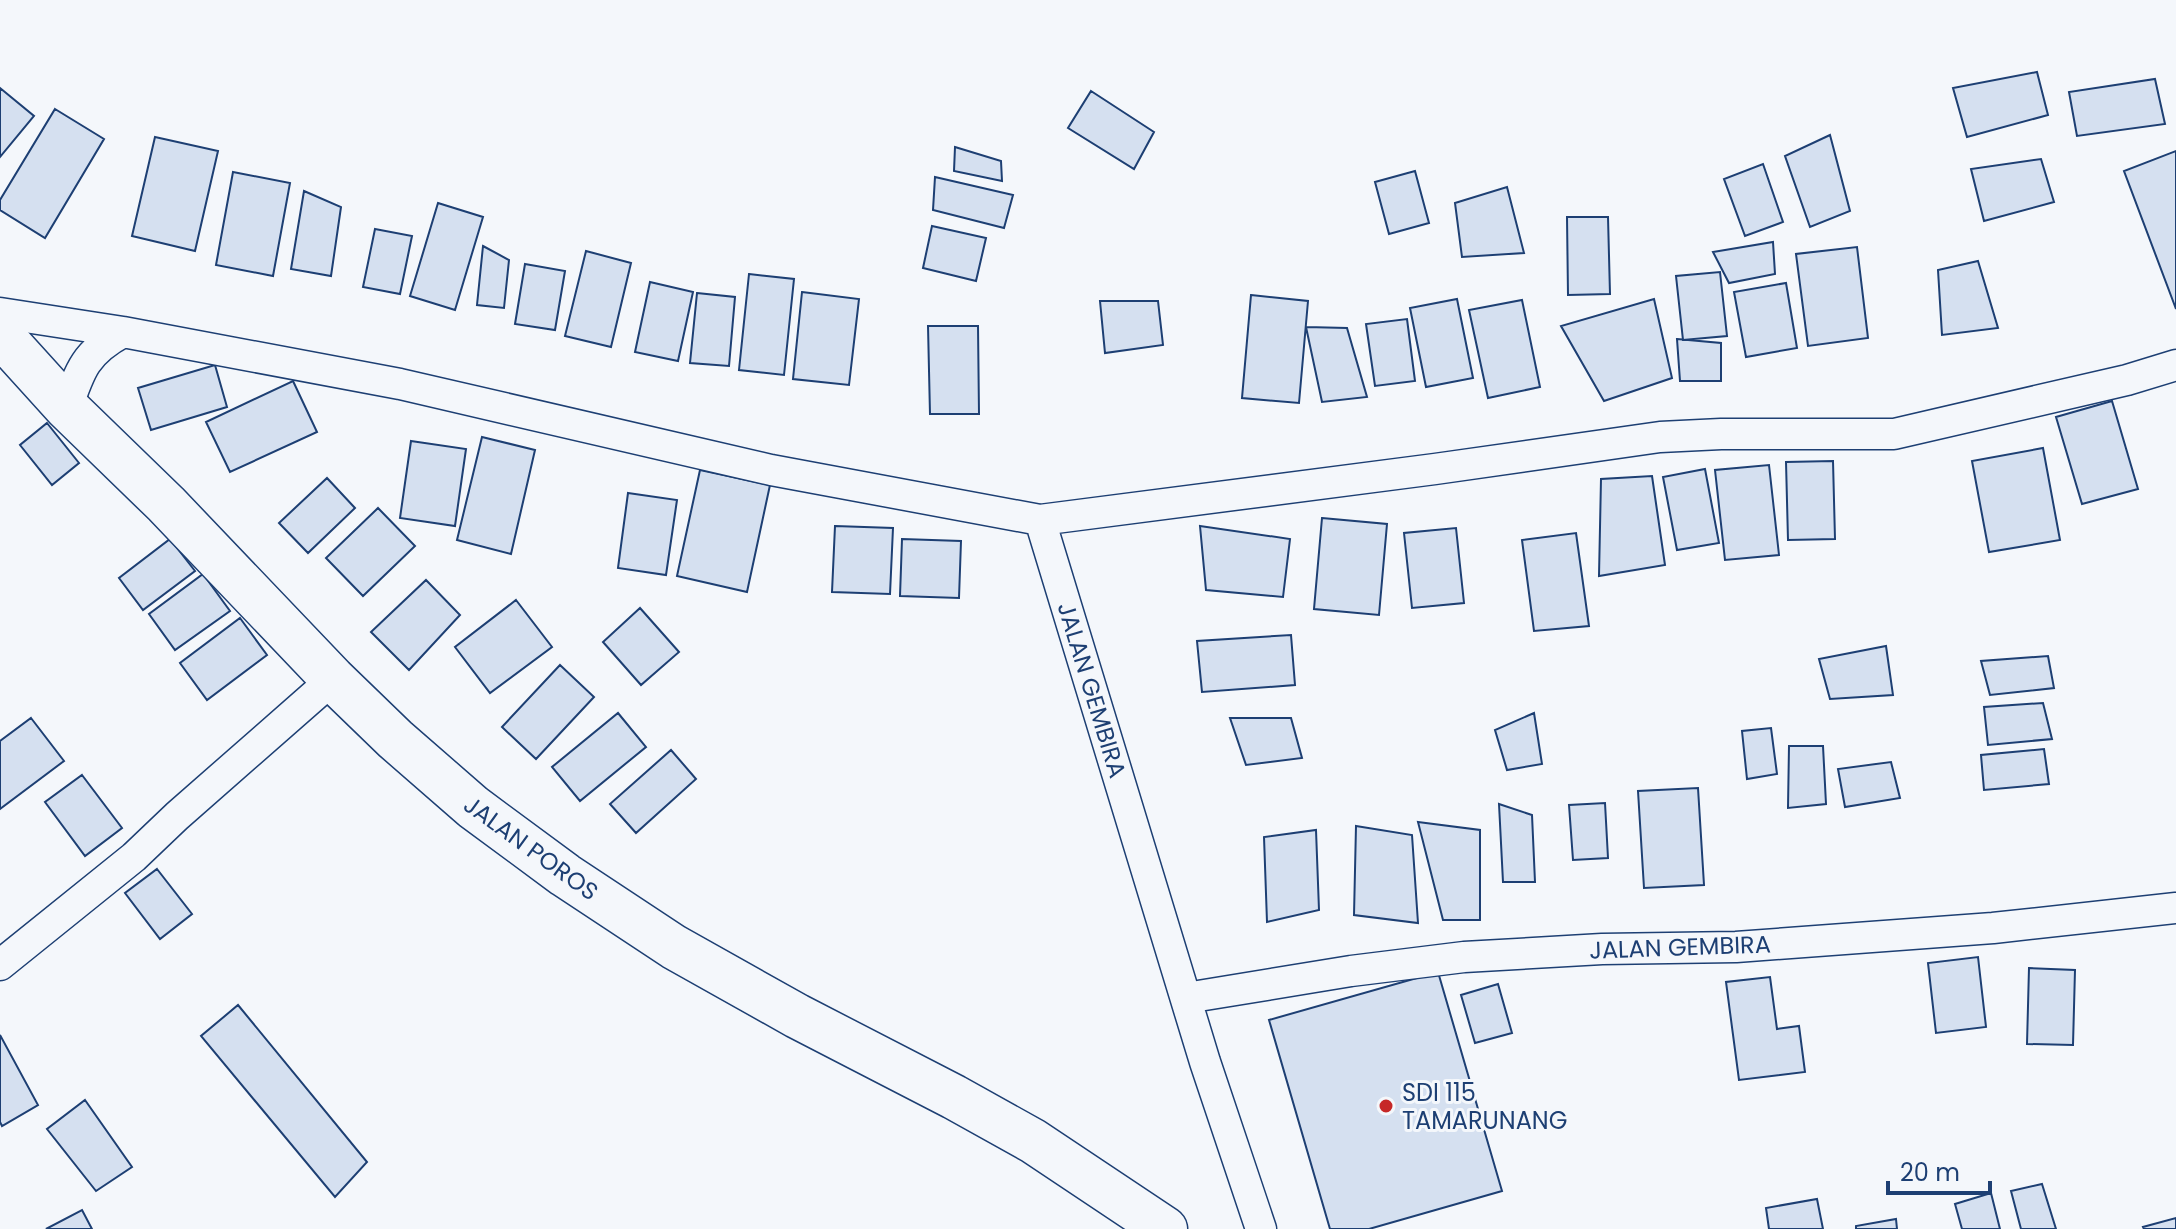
<svg xmlns="http://www.w3.org/2000/svg" width="2176" height="1229" font-family="Poppins,sans-serif">
<rect width="100%" height="100%" fill="#f4f7fb"/>
<path fill="#d5e0f0" stroke="#1d3f73" stroke-width="2" d="M2037 72 2048 115 1967 137 1953 88Z
M2155 79 2165 124 2077 136 2069 92Z
M0 88 34 116 0 157Z
M1091 91 1154 132 1134 169 1068 128Z
M55 109 104 139 45 238 0 210V200Z
M1830 135 1850 211 1810 227 1785 156Z
M155 137 218 151 195 251 132 236Z
M955 147 1001 161 1002 181 954 171Z
M2176 151V309L2124 171Z
M2041 159 2054 202 1984 221 1971 169Z
M1763 164 1783 222 1745 236 1724 179Z
M1415 171 1429 223 1389 234 1375 182Z
M233 172 290 183 273 276 216 265Z
M935 177 1013 195 1004 228 933 210Z
M1507 187 1524 253 1462 257 1455 203Z
M304 191 341 207 331 276 291 269Z
M438 203 483 217 455 310 410 296Z
M1567 217H1608L1610 294 1568 295Z
M932 226 986 238 976 281 923 268Z
M375 229 412 236 400 294 363 287Z
M1773 242 1775 274 1729 283 1713 252Z
M483 246 509 260 504 308 477 305Z
M1857 247 1868 338 1808 346 1796 254Z
M586 251 631 263 611 347 565 336Z
M1978 261 1998 328 1942 335 1938 270Z
M525 264 565 271 555 330 515 324Z
M1720 272 1727 336 1683 340 1676 276Z
M749 274 794 279 784 375 739 370Z
M650 282 693 292 678 361 635 352Z
M1786 283 1797 348 1746 357 1734 292Z
M802 292 859 299 849 385 793 379Z
M697 293 735 297 729 366 690 363Z
M1251 295 1308 301 1299 403 1242 398Z
M1457 299 1473 378 1426 387 1410 308Z
M1654 299 1672 378 1604 401 1561 326Z
M1522 300 1540 387 1488 398 1469 310Z
M1100 301H1158L1163 345 1105 353Z
M1407 319 1415 381 1375 386 1366 324Z
M928 326H978L979 414H930Z
M1306 327 1347 328 1367 397 1322 402Z
M1677 339 1721 343V381H1680Z
M215 365 227 407 151 430 138 388Z
M293 381 317 432 230 472 206 422Z
M2112 401 2138 489 2082 504 2056 417Z
M47 423 79 463 52 485 20 445Z
M482 437 535 450 511 554 457 540Z
M411 441 466 449 455 526 400 518Z
M2043 448 2060 540 1989 552 1972 461Z
M1833 461 1835 539 1788 540 1786 462Z
M1769 465 1779 555 1725 560 1715 470Z
M1705 469 1719 543 1677 550 1663 477Z
M700 470 770 485 747 592 677 576Z
M1652 476 1665 565 1599 576 1601 479Z
M327 478 355 508 308 553 279 523Z
M628 493 677 500 666 575 618 568Z
M378 508 415 546 363 596 326 558Z
M1322 518 1387 524 1379 615 1314 609Z
M835 526 893 528 890 594 832 592Z
M1200 526 1290 539 1283 597 1206 590Z
M1456 528 1464 603 1412 608 1404 533Z
M1576 533 1589 626 1534 631 1522 540Z
M170 539 195 571 143 610 119 578Z
M902 539 961 541 959 598 900 596Z
M203 574 230 611 175 650 149 614Z
M426 580 460 615 409 670 371 632Z
M516 600 552 647 490 693 455 647Z
M640 608 679 652 641 685 603 642Z
M240 618 267 655 207 700 180 663Z
M1291 635 1295 685 1202 692 1197 641Z
M1886 646 1893 695 1830 699 1819 659Z
M2048 656 2054 688 1990 695 1981 661Z
M560 665 594 697 536 759 502 727Z
M2043 703 2052 739 1988 745 1984 707Z
M618 713 646 747 580 801 552 767Z
M1534 713 1542 764 1507 770 1495 730Z
M31 718 64 761 0 809V741Z
M1230 718H1291L1302 758 1246 765Z
M1771 728 1777 774 1747 779 1742 731Z
M1789 746H1823L1826 804 1788 808Z
M2044 749 2049 784 1984 790 1981 755Z
M671 750 696 779 636 833 610 804Z
M1891 762 1900 798 1845 807 1838 769Z
M82 775 122 828 85 856 45 802Z
M1698 788 1704 885 1644 888 1638 791Z
M1605 803 1608 858 1573 860 1569 805Z
M1499 804 1532 815 1535 882H1503Z
M1418 822 1480 830V920H1443Z
M1356 826 1412 835 1418 923 1354 915Z
M1316 830 1319 910 1267 922 1264 837Z
M157 869 192 914 160 939 125 893Z
M1978 957 1986 1027 1936 1033 1928 963Z
M2029 968 2075 970 2073 1045 2027 1044Z
M1438 972 1502 1191 1369 1229H1330L1269 1020Z
M1770 977 1777 1029 1799 1026 1805 1072 1739 1080 1726 982Z
M1498 984 1512 1033 1475 1043 1461 995Z
M238 1005 367 1162 335 1197 201 1036Z
M0 1035 38 1105 2 1126 0 1122Z
M85 1100 132 1167 96 1191 47 1129Z
M2042 1184 2056 1229H2021L2011 1191Z
M1991 1193 2000 1229H1962L1955 1204Z
M1817 1199 1823 1229H1769L1766 1208Z
M82 1210 92 1229H46Z
M2176 1218V1229H2144L2143 1227Z
M1896 1219 1897 1229H1856V1226Z"/>
<g fill="none" stroke-linecap="round" stroke-linejoin="round">
<defs>
<path id="minor" d="M0 313 123 332 400 384 771 470 1040 520 1435 469 1660 437 1721 434H1894L2127 380 2176 365
M67 408C80 369 86 352 123 332
M1040 520 1205 1062 1261 1229
M0 965 134 857 177 816 333 679
M1186 998 1351 971 1464 957 1602 949 1736 947 1993 928 2176 908"/>
<path id="secondary" d="M0 334 67 408 166 504 333 679 395 739 473 807 565 875 674 947 797 1016 954 1097 1033 1141 1165 1229"/>
</defs>
<use href="#minor" stroke="#1d3f73" stroke-width="33"/>
<use href="#secondary" stroke="#1d3f73" stroke-width="47"/>
<use href="#minor" stroke="#f4f7fb" stroke-width="30"/>
<use href="#secondary" stroke="#f4f7fb" stroke-width="44"/>
</g>
<circle fill="#c62828" stroke="#f4f7fb" stroke-width="3" cx="1386" cy="1106" r="8"/>
<g text-anchor="middle" dominant-baseline="central" stroke-width="6" stroke-linejoin="round" paint-order="stroke">
<g font-size="24" fill="#1d3f73" stroke="#f4f7fb">
<text transform="translate(1092 690) rotate(73)">JALAN GEMBIRA</text>
<text transform="translate(531 848) rotate(36)">JALAN POROS</text>
<text transform="translate(1680 947) rotate(-2)">JALAN GEMBIRA</text>
</g>
<g font-size="24" fill="#1d3f73" stroke="#f4f7fb" text-anchor="start">
<text x="1402" y="1092">SDI 115<tspan x="1402" dy="28">TAMARUNANG</tspan></text>
</g>
</g>
<path d="M1888 1181v12h102v-12" fill="none" stroke="#1d3f73" stroke-width="4"/>
<text x="1900" y="1181" font-size="24" fill="#1d3f73" stroke="#f4f7fb" stroke-width="6" paint-order="stroke">20 m</text>
</svg>
